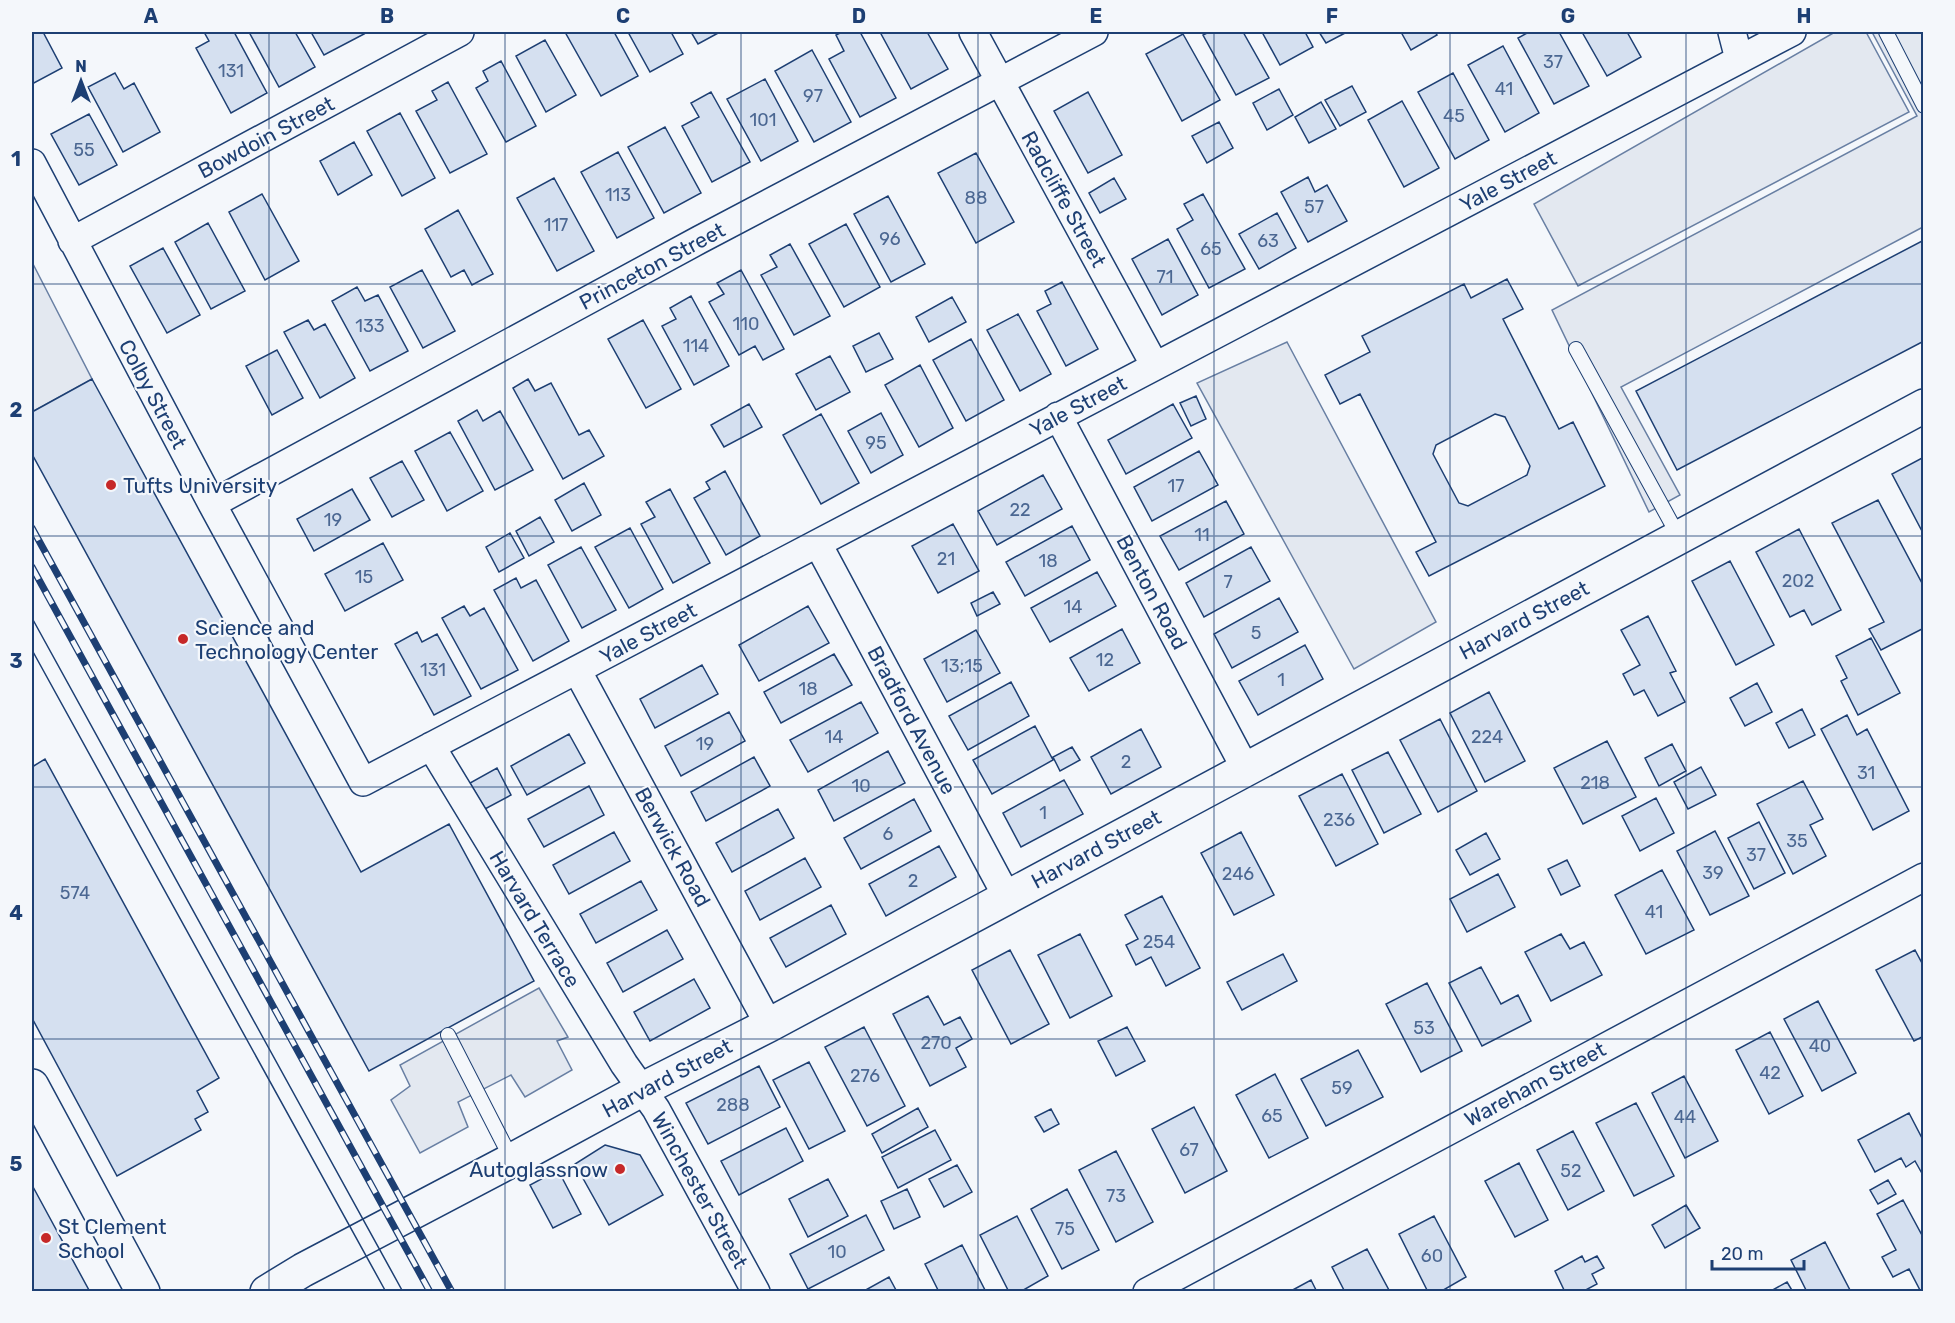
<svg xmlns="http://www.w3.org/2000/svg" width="1955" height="1323" font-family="Rubik,sans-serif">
<rect width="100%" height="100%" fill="#f4f7fb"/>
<path fill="#e3e8f0" stroke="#687fa3" stroke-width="1.5" d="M1835 32H1866L1909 112 1578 286 1534 204Z
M1872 32H1922L1924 35 1923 227 1621 387 1680 495 1649 512 1552 310 1917 116Z
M32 262 92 379 32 412Z
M1287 342 1436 622 1354 669 1197 383Z
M539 988 568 1037 557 1041 572 1070 525 1097 511 1075 458 1102 468 1127 420 1153 391 1100 410 1086 400 1065Z"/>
<path fill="#d5e0f0" stroke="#1d3f73" stroke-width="1.5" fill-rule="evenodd" d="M32 32H43L62 68 32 84Z
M204 32H234L267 93 231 113 196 48 209 41Z
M249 32H295L315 67 279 87Z
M311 32H362L364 34 324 55Z
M565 32H614L638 76 601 96Z
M628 32H671L683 54 650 72Z
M691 32H720L698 44Z
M842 32H860L896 98 860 117 829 59 844 51 836 35Z
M880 32H927L948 69 911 89Z
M1209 32H1243L1269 78 1236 95 1203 35Z
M1262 32H1305L1313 47 1280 65Z
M1319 32H1347L1326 43Z
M1401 32H1435L1437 35 1411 50Z
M1529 32H1559L1589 86 1554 104 1518 38Z
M1582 32H1627L1641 57 1607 76Z
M1183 34 1220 100 1182 121 1146 54Z
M545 40 576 95 546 112 516 56Z
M1503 46 1539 113 1505 132 1468 65Z
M812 50 851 122 814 142 775 71Z
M501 61 536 126 506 142 476 88 488 81 483 71Z
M115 73 124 89 134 83 160 132 123 152 88 87Z
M1453 73 1489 140 1455 159 1418 92Z
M765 79 798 141 761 161 727 99Z
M448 82 487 154 450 173 416 111 437 100 432 91Z
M1352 86 1366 112 1340 126 1325 100Z
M1279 89 1293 115 1267 130 1253 103Z
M711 92 750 162 712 182 682 126 699 117 691 103Z
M1088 92 1122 155 1088 173 1054 111Z
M1402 101 1439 168 1404 187 1368 120Z
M1321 102 1336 129 1309 143 1295 117Z
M400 113 435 178 402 196 367 131Z
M89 114 117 165 79 185 51 134Z
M1219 122 1233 148 1207 163 1192 136Z
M665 127 701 193 664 213 628 147Z
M354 142 372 175 338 195 320 161Z
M618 152 654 218 617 238 581 172Z
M976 153 1014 222 976 243 938 173Z
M1308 177 1315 192 1327 185 1347 221 1308 242 1281 192Z
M554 178 594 251 557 271 517 198Z
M1114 178 1126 199 1100 213 1089 193Z
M262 194 299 261 265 280 229 212Z
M1203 194 1245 269 1209 288 1177 229 1193 220 1184 204Z
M888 196 925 264 891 282 854 214Z
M458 210 493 274 472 285 464 270 451 277 425 229Z
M1277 213 1296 248 1259 269 1239 234Z
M208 223 245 291 211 309 175 242Z
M846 224 880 287 844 307 809 244Z
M1168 239 1198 295 1162 315 1132 259Z
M1924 240V341L1677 470 1636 391Z
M790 244 830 316 794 335 761 275 777 267 770 255Z
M163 248 200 315 167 333 130 266Z
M422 270 455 331 423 348 390 287Z
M741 270 784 349 763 360 755 346 739 355 709 302 724 294 717 283Z
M1507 279 1523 309 1503 319 1559 429 1573 422 1605 486 1429 576 1416 552 1436 542 1360 394 1340 404 1325 375 1370 352 1362 336 1464 284 1471 298ZM1495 414 1505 417 1530 466 1527 475 1468 506 1459 503 1433 454 1436 445Z
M1062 282 1098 349 1066 366 1037 311 1051 304 1045 291Z
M357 287 365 301 378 295 408 351 370 371 332 301Z
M691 296 729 366 694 385 662 326 676 319 670 308Z
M952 297 966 322 929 342 916 317Z
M1018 314 1051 374 1020 391 987 330Z
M308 320 314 330 325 324 355 378 320 398 284 332Z
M643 320 681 389 646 408 608 339Z
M879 333 893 359 866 372 853 346Z
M971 339 1004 400 966 421 933 360Z
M277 350 303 398 272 415 246 366Z
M830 356 850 392 816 410 796 374Z
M920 365 953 428 919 447 885 385Z
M92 379 361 872 449 824 534 981 369 1071 32 454V412Z
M528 379 535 391 551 383 579 435 589 430 604 456 563 479 513 388Z
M1196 396 1206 419 1191 426 1180 403Z
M749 404 762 427 724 447 711 425Z
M1173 404 1192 438 1126 474 1108 440Z
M477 410 483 421 500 411 533 470 495 490 458 421Z
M881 413 903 455 871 473 848 431Z
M821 414 859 483 821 504 783 435Z
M450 432 483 491 447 511 415 451Z
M1199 451 1218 485 1152 521 1134 487Z
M1924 457V535L1892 474Z
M402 461 424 500 392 517 370 478Z
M725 471 760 536 726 555 694 498 710 489 706 482Z
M1043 475 1062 509 997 545 978 511Z
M584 483 601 515 572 531 555 500Z
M352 489 370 520 314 551 297 519Z
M670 489 710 563 673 583 641 524 655 517 646 502Z
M1878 500 1924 587V628L1881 650 1869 629 1884 622 1832 523Z
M1226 501 1244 534 1179 570 1160 536Z
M540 517 554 542 529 556 516 531Z
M953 524 979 571 938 593 912 546Z
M1072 526 1090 560 1025 596 1006 562Z
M630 528 663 589 629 608 595 547Z
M1799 529 1841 610 1812 625 1804 610 1790 617 1756 552Z
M510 533 524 558 499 572 486 547Z
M383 543 403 580 345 611 325 574Z
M581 547 616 610 582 628 548 565Z
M1251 547 1270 581 1204 617 1186 583Z
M1730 561 1774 645 1736 665 1692 581Z
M1097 572 1116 606 1050 642 1031 608Z
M516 578 521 588 536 580 569 641 533 661 494 590Z
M993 592 1000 604 977 616 971 603Z
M1279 598 1298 632 1232 668 1214 634Z
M464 606 470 616 484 608 518 670 481 689 442 618Z
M808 606 829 643 759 681 739 645Z
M1648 616 1676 671 1670 673 1685 702 1658 716 1644 690 1634 695 1623 674 1640 665 1621 630Z
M1122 629 1140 663 1089 691 1070 658Z
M976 630 1000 673 947 702 924 659Z
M417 632 422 642 437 634 471 696 434 715 395 644Z
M1871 638 1900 693 1858 715 1841 681 1847 678 1836 656Z
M1305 645 1323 679 1258 715 1239 681Z
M834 654 852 685 781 723 764 692Z
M702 665 718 694 655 728 640 699Z
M1011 682 1029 716 968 750 949 716Z
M1757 683 1772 712 1745 726 1730 698Z
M1489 692 1525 761 1485 782 1450 713Z
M861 702 878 733 808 772 790 740Z
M1802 709 1815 735 1789 748 1776 723Z
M729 712 745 741 681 776 665 746Z
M1847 715 1857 735 1867 729 1909 811 1873 830 1821 729Z
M1440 719 1477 791 1438 812 1400 740Z
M1035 726 1053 760 992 794 973 760Z
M1141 729 1161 767 1111 794 1091 757Z
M569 734 585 763 527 795 511 766Z
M1607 741 1636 797 1583 824 1554 768Z
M1672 744 1686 771 1659 786 1645 758Z
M1072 747 1080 760 1060 771 1053 757Z
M888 751 905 783 834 821 818 790Z
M1388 752 1421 814 1384 833 1352 770Z
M754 757 770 786 706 821 691 792Z
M45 759 219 1078 197 1091 208 1112 195 1119 201 1130 117 1176 32 1018V767Z
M1701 767 1716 795 1688 809 1674 782Z
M497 768 511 795 485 809 470 783Z
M1342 774 1378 844 1336 866 1299 796Z
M1064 780 1083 814 1021 847 1003 813Z
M1803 781 1823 819 1810 825 1826 856 1793 874 1757 804Z
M589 786 604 815 544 847 528 819Z
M1656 798 1674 833 1640 851 1622 816Z
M914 799 931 831 861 869 844 838Z
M778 809 794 838 732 872 716 843Z
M1759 822 1785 873 1754 889 1728 838Z
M1715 831 1749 896 1710 915 1677 851Z
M614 832 630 861 569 894 553 865Z
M1241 832 1274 895 1234 915 1201 853Z
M1486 833 1500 859 1470 875 1456 850Z
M939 846 956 877 886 916 869 884Z
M805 858 821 887 760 920 745 891Z
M1567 860 1580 886 1561 895 1548 869Z
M1662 870 1694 930 1646 954 1615 895Z
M1498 874 1515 907 1467 932 1450 899Z
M641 881 657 910 596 943 580 914Z
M1162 896 1200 968 1166 986 1151 957 1136 965 1126 945 1138 939 1125 915Z
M831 905 846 934 786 967 770 938Z
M667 930 683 959 623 992 607 963Z
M1080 934 1112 996 1070 1018 1038 955Z
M1561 934 1570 949 1584 942 1602 975 1551 1001 1525 952Z
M1010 950 1049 1024 1011 1044 972 970Z
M1915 950 1924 967V1036L1914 1041 1876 970Z
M1283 954 1297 981 1242 1010 1227 982Z
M1481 967 1501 1004 1518 995 1531 1021 1482 1046 1449 983Z
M694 979 710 1008 650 1041 634 1012Z
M1427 983 1462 1051 1421 1072 1386 1004Z
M928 996 944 1025 960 1017 972 1039 956 1048 966 1067 930 1086 893 1014Z
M1818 1001 1856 1073 1822 1091 1784 1019Z
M864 1027 905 1106 867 1126 825 1047Z
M1127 1027 1145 1061 1116 1076 1098 1041Z
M1770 1032 1803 1096 1769 1114 1736 1050Z
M1358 1050 1383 1097 1326 1126 1301 1079Z
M809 1062 845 1131 809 1149 773 1080Z
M759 1066 780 1107 708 1144 686 1103Z
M1275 1074 1308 1138 1269 1158 1236 1095Z
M1684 1076 1718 1141 1685 1158 1652 1093Z
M1636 1103 1674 1176 1634 1196 1596 1123Z
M1194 1107 1227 1171 1185 1193 1152 1129Z
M918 1108 928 1127 882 1153 872 1134Z
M1051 1109 1059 1124 1044 1132 1035 1117Z
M1909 1113 1924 1142V1177L1915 1161 1906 1167 1901 1158 1875 1172 1858 1140Z
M786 1128 803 1161 739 1195 721 1161Z
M935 1130 951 1160 898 1188 882 1157Z
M1573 1131 1604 1191 1568 1210 1537 1150Z
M605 1145 640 1155 663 1195 609 1225 575 1164Z
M1116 1151 1153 1222 1116 1242 1079 1170Z
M1519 1163 1548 1220 1515 1237 1485 1181Z
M957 1165 972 1192 944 1207 929 1179Z
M558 1170 581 1214 553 1228 530 1185Z
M828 1179 848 1216 808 1237 789 1199Z
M1888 1180 1896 1194 1878 1204 1870 1190Z
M32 1185 90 1292H32Z
M907 1189 920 1217 894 1229 881 1201Z
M1067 1189 1099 1250 1062 1269 1031 1209Z
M1903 1200 1924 1239V1292H1921L1909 1269 1893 1277 1882 1257 1896 1250 1877 1214Z
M1686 1205 1700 1228 1665 1248 1652 1225Z
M866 1215 884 1250 808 1289 790 1254Z
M1017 1216 1048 1276 1020 1292H1009L980 1235Z
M1434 1216 1466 1277 1440 1292H1428L1399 1234Z
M1825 1242 1851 1292H1807L1791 1260Z
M962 1245 986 1292H939L925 1264Z
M1367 1249 1390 1292H1345L1332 1267Z
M1582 1256 1585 1262 1597 1256 1604 1268 1592 1274 1597 1284 1582 1292H1565L1555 1271Z
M889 1277 897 1292H862Z
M1311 1280 1317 1292H1289Z
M1787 1282 1793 1292H1769Z"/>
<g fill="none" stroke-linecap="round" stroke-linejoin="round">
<defs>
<path id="lane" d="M1886 32 1924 106
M1576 349 1679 537
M448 1035 512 1160"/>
<path id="street" d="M973 32 1155 366
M1732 32 1739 59
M32 163 212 504 363 782 1792 32
M72 241 460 32
M1058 416 1245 768
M212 504 699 240 1094 32
M818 544 1007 897
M577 670 769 1025
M431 746 624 1064 656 1109 756 1292
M1147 1292 1924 877"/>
<path id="secondary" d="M32 1086 143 1292
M267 1292 303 1270 512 1160 643 1089 769 1025 1924 406"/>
</defs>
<use href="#lane" stroke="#1d3f73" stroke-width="16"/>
<use href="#street" stroke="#1d3f73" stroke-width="30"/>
<use href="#secondary" stroke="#1d3f73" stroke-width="36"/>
<use href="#lane" stroke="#f4f7fb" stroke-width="14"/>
<use href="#street" stroke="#f4f7fb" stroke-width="27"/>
<use href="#secondary" stroke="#f4f7fb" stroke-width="33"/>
<path stroke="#1d3f73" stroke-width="1.5" d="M32 618 403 1292
M32 650 386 1292"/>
<defs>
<path id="rail" d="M32 528 452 1292
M32 567 430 1292"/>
</defs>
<use href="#rail" stroke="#1d3f73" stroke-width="7"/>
<use href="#rail" stroke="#f4f7fb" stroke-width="4.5" stroke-dasharray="14" stroke-linecap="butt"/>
</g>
<path fill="none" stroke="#1d3f73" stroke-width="1.5" stroke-opacity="0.55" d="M269 32V1292M505 32V1292M741 32V1292M978 32V1292M1214 32V1292M1450 32V1292M1686 32V1292M32 284H1924M32 536H1924M32 787H1924M32 1039H1924"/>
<g fill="#c62828" stroke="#f4f7fb" stroke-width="2">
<circle cx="111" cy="485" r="6"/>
<circle cx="183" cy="639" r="6"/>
<circle cx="620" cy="1169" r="6"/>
<circle cx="46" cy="1238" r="6"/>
</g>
<g text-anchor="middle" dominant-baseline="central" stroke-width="4.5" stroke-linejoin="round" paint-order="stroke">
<g font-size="18" fill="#4b6792">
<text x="1553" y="62">37</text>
<text x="231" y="71">131</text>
<text x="1504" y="89">41</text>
<text x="813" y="96">97</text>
<text x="1454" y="116">45</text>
<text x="763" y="120">101</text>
<text x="84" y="150">55</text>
<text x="618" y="195">113</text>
<text x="976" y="198">88</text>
<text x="1314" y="207">57</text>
<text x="556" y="225">117</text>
<text x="890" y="239">96</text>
<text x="1268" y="241">63</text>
<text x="1211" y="249">65</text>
<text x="1165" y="277">71</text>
<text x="746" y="324">110</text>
<text x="370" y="326">133</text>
<text x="696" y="346">114</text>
<text x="876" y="443">95</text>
<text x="1176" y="486">17</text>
<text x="1020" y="510">22</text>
<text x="333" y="520">19</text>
<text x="1202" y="535">11</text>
<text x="946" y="559">21</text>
<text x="1048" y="561">18</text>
<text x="364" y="577">15</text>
<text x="1798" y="581">202</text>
<text x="1228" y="582">7</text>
<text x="1073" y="607">14</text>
<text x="1256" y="633">5</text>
<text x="1105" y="660">12</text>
<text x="962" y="666">13;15</text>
<text x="433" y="670">131</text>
<text x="1281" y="680">1</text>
<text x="808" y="689">18</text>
<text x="834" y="737">14</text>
<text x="1487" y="737">224</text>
<text x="705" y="744">19</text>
<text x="1126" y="762">2</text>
<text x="1866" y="773">31</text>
<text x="1595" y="783">218</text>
<text x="861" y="786">10</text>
<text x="1043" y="813">1</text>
<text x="1339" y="820">236</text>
<text x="888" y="834">6</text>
<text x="1797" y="841">35</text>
<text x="1756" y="855">37</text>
<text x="1713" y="873">39</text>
<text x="1238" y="874">246</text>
<text x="913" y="881">2</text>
<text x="75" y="893">574</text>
<text x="1654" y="912">41</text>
<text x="1159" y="942">254</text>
<text x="1424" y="1028">53</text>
<text x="936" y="1043">270</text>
<text x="1820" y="1046">40</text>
<text x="1770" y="1073">42</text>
<text x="865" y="1076">276</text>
<text x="1342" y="1088">59</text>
<text x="733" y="1105">288</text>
<text x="1272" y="1116">65</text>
<text x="1685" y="1117">44</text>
<text x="1189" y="1150">67</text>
<text x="1571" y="1171">52</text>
<text x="1116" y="1196">73</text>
<text x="1065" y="1229">75</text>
<text x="837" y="1252">10</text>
<text x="1432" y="1256">60</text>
</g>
<g font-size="21" fill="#1d3f73" stroke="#f4f7fb">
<text transform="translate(266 137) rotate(-28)">Bowdoin Street</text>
<text transform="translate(1508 181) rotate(-28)">Yale Street</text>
<text transform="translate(1064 199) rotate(61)">Radcliffe Street</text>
<text transform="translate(652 266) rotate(-28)">Princeton Street</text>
<text transform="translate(153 394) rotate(62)">Colby Street</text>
<text transform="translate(1078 406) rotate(-28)">Yale Street</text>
<text transform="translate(1152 592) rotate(62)">Benton Road</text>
<text transform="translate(1524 620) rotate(-28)">Harvard Street</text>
<text transform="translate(648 633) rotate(-28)">Yale Street</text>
<text transform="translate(912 720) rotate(62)">Bradford Avenue</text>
<text transform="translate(673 847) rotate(61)">Berwick Road</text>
<text transform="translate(1096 849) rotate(-28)">Harvard Street</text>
<text transform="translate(535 919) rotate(59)">Harvard Terrace</text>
<text transform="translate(667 1078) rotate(-28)">Harvard Street</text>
<text transform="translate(1535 1084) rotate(-28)">Wareham Street</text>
<text transform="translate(700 1190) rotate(61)">Winchester Street</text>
</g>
<g font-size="21" fill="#1d3f73" stroke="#f4f7fb" text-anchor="start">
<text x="123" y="485">Tufts University</text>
<text x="195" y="627">Science and<tspan x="195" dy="24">Technology Center</tspan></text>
<text x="608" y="1169" text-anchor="end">Autoglassnow</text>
<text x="58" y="1226">St Clement<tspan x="58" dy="24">School</tspan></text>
</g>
</g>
<rect width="1955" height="1323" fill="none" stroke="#f4f7fb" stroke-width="66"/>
<g transform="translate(81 81)" stroke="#f4f7fb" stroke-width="4.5" paint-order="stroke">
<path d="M0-4.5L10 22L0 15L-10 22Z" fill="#1d3f73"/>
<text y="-9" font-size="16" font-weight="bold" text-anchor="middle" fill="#1d3f73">N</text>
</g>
<path d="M1712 1260v9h92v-9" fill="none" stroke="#1d3f73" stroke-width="3"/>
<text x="1721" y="1260" font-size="18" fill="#1d3f73" stroke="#f4f7fb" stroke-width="4.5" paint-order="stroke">20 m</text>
<rect x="33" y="33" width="1889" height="1257" fill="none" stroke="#1d3f73" stroke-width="2"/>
<g font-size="20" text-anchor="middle" font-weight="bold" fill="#1d3f73">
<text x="151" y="23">A</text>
<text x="387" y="23">B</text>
<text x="623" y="23">C</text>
<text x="859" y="23">D</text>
<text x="1096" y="23">E</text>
<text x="1332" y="23">F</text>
<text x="1568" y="23">G</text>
<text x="1804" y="23">H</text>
<text x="16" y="166">1</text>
<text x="16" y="417">2</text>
<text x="16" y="668">3</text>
<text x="16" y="920">4</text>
<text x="16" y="1171">5</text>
</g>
</svg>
